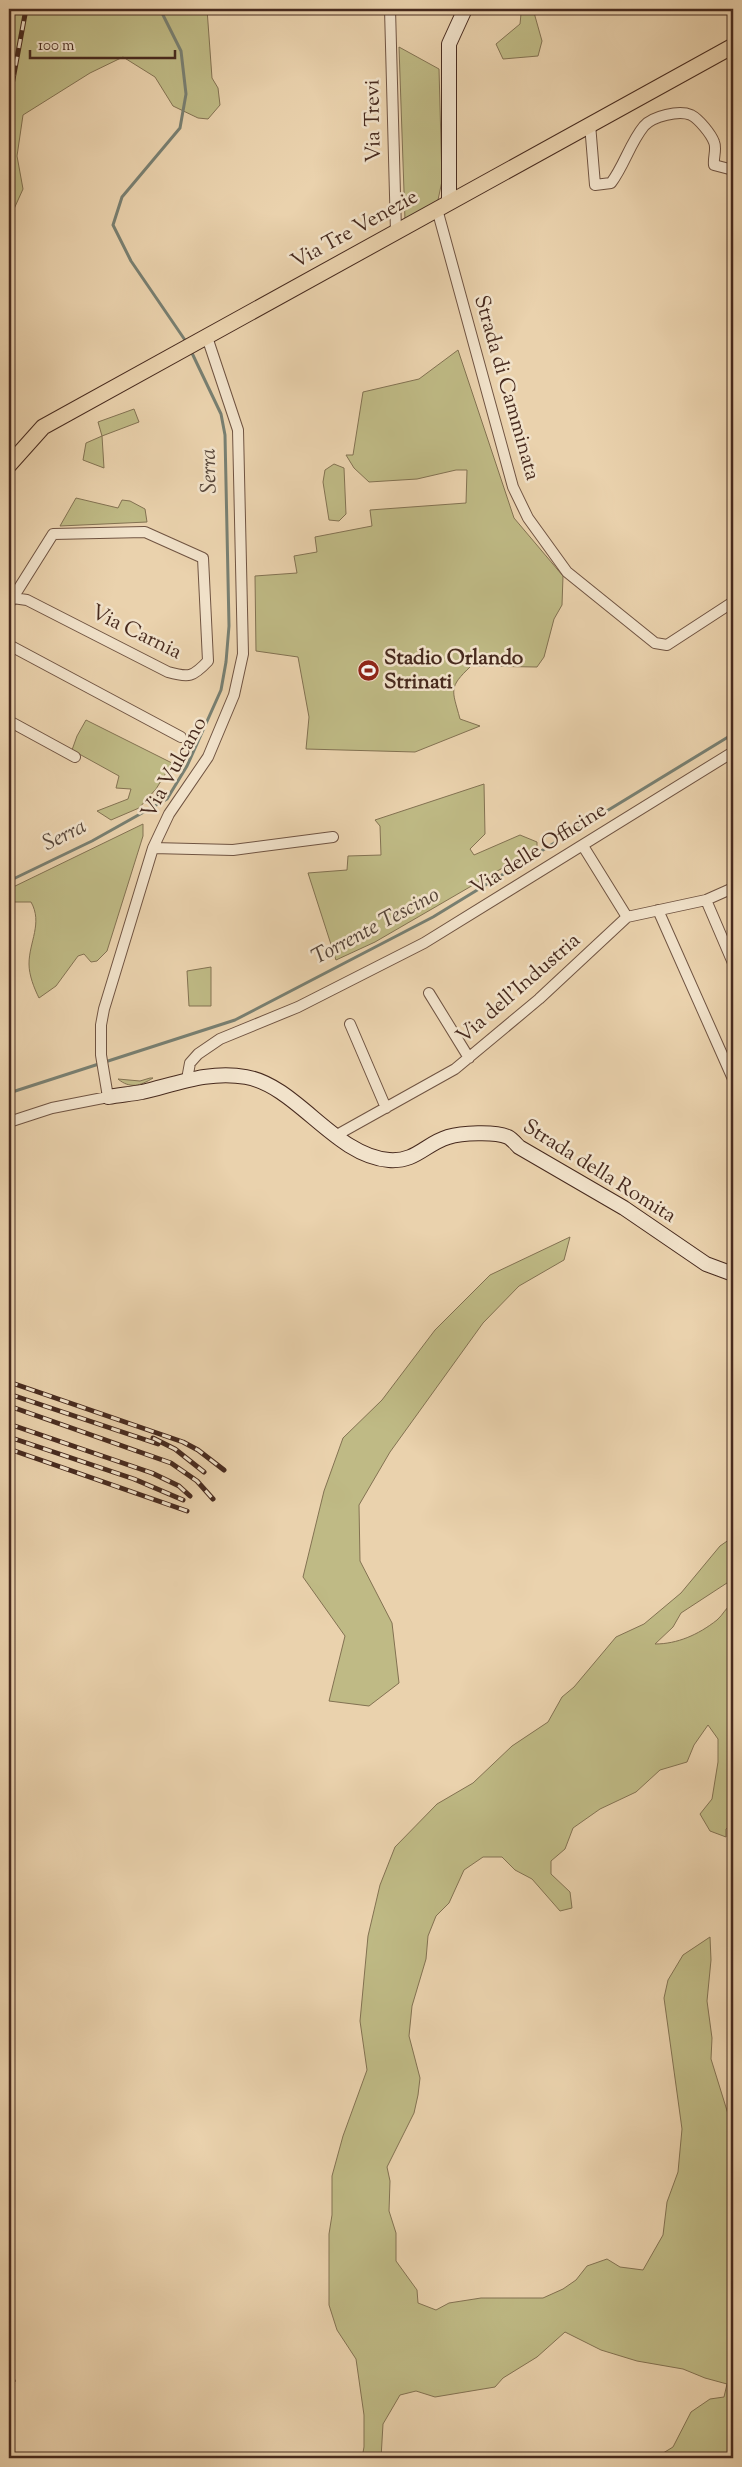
<svg xmlns="http://www.w3.org/2000/svg" width="742" height="2467" font-family="'Sorts Mill Goudy',serif">
<rect width="100%" height="100%" fill="#ead2ad"/>
<filter id="stains"><feTurbulence type="fractalNoise" baseFrequency=".004" numOctaves="4"/><feColorMatrix values="0 0 0 0 .2 0 0 0 0 .09 0 0 0 0 .02 0 0 0 .5 -.17"/></filter>
<radialGradient id="worn" r=".72"><stop offset=".6" stop-color="#630" stop-opacity="0"/><stop offset="1" stop-color="#630" stop-opacity=".3"/></radialGradient>
<path fill="#bfba85" stroke="#837252" d="M9 9H207L212 78 218 88 220 105 208 119 198 118 173 106 155 77 123 57 90 73 23 115 17 156 23 189 9 220Z
M517 9H533L542 41 538 56 503 59 496 44 520 24 521 14Z
M399 47 439 69 442 181 438 200 405 220Z
M458 350 514 518 563 576 562 605 554 619 544 657 537 667 471 666C448 688 452 689 460 719L480 726 415 752 306 749 309 717 298 657 256 651 255 576 297 573 294 556 317 552 315 537 372 526 370 510 466 503 467 470H456L417 479 369 482 354 468 346 455H353L363 392 419 379Z
M134 409 139 422 102 436 104 468 83 460 86 443 102 436 98 422Z
M334 464 344 468 346 514 339 521 329 520 323 482 325 470Z
M76 498 118 508 122 500 130 501 145 509 147 522 60 526Z
M86 720 172 763 156 789 139 808 111 820 97 811 128 799 131 789 116 788 119 776 72 750 77 736Z
M484 784 485 834 470 849 474 855 520 835 537 842V848L375 942 336 960 308 873 347 870 348 856 381 855 380 826 375 820Z
M143 824V836L107 951 97 961 91 962 84 954 78 956 56 986 39 998C34 988 29 975 29 964 29 942 43 923 31 902H9V889Z
M211 967V1006H189L187 971Z
M150 1078H153C140 1086 130 1089 118 1079L140 1081Z
M570 1237 564 1260 519 1286 483 1323 390 1452 359 1505 360 1561 392 1623 399 1683 369 1706 329 1701 345 1636 303 1577 324 1491 343 1438 382 1400 435 1330 490 1275Z
M733 1537V1579L681 1613 673 1627 655 1644C677 1644 698 1635 717 1620 723 1615 726 1607 733 1603V1824L726 1829V1837L710 1831 700 1814 712 1799 718 1762V1739L708 1725 694 1745 687 1762 660 1770 636 1792 600 1809 573 1828 565 1849 551 1861V1874L570 1892 572 1908 560 1911 532 1879 515 1870 502 1857H483L464 1870 449 1903 436 1916 428 1936 426 1959 412 2006 409 2036 420 2078 418 2095 414 2113 387 2167 390 2181 389 2211 396 2233V2261L417 2290 418 2303 436 2310 449 2303 481 2298H543L563 2289 576 2280 587 2266 607 2259 620 2267 643 2270 663 2235 667 2202 678 2172 682 2129 664 1998 668 1980 683 1955 710 1937 711 1960 707 2001 712 2038 711 2059 733 2130V2458H655L673 2447 691 2412 710 2399 724 2397 727 2384 705 2378 683 2369 637 2361 601 2350 565 2332 537 2357 503 2378 495 2387 435 2397 416 2391 400 2395 383 2424 381 2458H362L364 2447V2415L356 2359 337 2330 329 2305V2234L332 2215V2176L343 2136 367 2070 360 2021 368 1936 380 1885 395 1847 437 1804 473 1783 512 1746 548 1722 562 1697 574 1687 616 1637 644 1624 681 1593 720 1546Z"/>
<g fill="none" stroke-linecap="round" stroke-linejoin="round">
<path stroke="#787f71" stroke-width="3" d="M160 9 181 51 186 94 180 128 122 197 113 225 131 261 187 343
M9 881 92 841 167 799 187 766 221 690 226 662 229 626 225 435 221 414 191 351
M9 1093 235 1020 433 917 733 734"/>
<defs>
<path id="street" d="M390 9 396 232
M590 124 595 185 611 183C624 166 630 143 644 126 653 116 679 110 691 115 699 119 711 134 714 142 717 149 713 157 714 165L733 170
M437 209 513 487 528 518 567 572 655 643 667 645 733 602
M9 604 53 534 145 532 203 558 208 661C193 677 189 678 168 672L27 600 13 598
M9 645 181 737
M9 721 75 757
M583 846 627 917
M153 848 233 850 333 837
M706 900 733 963
M658 910 733 1079
M429 993 469 1058
M350 1024 386 1108
M187 1079 190 1063 198 1054 220 1039 298 1007 424 943 733 752
M9 1122 52 1108 108 1097 101 1055V1025L104 1009 153 848 169 814 208 757 234 695 243 654 238 430 207 337
M335 1136 455 1069 539 999 627 917 706 900 733 888"/>
<path id="secondary" d="M449 202V44L465 9
M108 1097C119 1095 131 1094 142 1092 176 1084 210 1070 246 1077 297 1086 335 1156 389 1160 416 1162 425 1144 448 1137 461 1133 495 1131 508 1137 512 1139 516 1144 519 1147L624 1208 706 1264 733 1274"/>
<path id="primary" d="M9 465 43 427 733 46"/>
</defs>
<use href="#street" stroke="#705442" stroke-width="12"/>
<use href="#secondary" stroke="#472a1e" stroke-width="16"/>
<use href="#primary" stroke="#472a1e" stroke-width="17"/>
<use href="#street" stroke="#f1e2ca" stroke-width="10"/>
<use href="#secondary" stroke="#f1e2ca" stroke-width="14"/>
<use href="#primary" stroke="#ead2ad" stroke-width="15"/>
<defs>
<path id="rail" d="M9 101 26 9
M9 1382 183 1442 198 1450 224 1470
M9 1394 158 1444
M9 1406 171 1463 197 1481 213 1499
M9 1424 152 1473 179 1486 190 1496
M9 1437 134 1479 183 1500
M153 1438 175 1449 204 1472
M9 1449 187 1511
M9 2380 13 2381"/>
</defs>
<use href="#rail" stroke="#472a1e" stroke-width="5"/>
<use href="#rail" stroke="#f1e2ca" stroke-width="3" stroke-dasharray="9" stroke-linecap="butt"/>
</g>
<defs>
<symbol id="stadium-disc" viewBox="-11 -11 22 22"><circle r="9.5" fill="#8f2418" stroke="#f1e2ca"/><path d="M0-5a6.5 5 0 1 0 0 10a6.5 5 0 1 0 0-10ZM-3.5-1.8h7v3.6h-7Z" fill="#fff"/></symbol>
</defs>
<g fill-rule="evenodd">
<use href="#stadium-disc" x="356" y="658" width="25" height="25"/>
</g>
<g text-anchor="middle" dominant-baseline="central" stroke-width="5" stroke-linejoin="round" paint-order="stroke">
<g font-size="21" fill="#472a1e" stroke="#f1e2ca">
<text transform="translate(374 121) rotate(-91)">Via Trevi</text>
<text transform="translate(355 230) rotate(-29)">Via Tre Venezie</text>
<text transform="translate(506 388) rotate(74)">Strada di Camminata</text>
<text transform="translate(136 633) rotate(26)">Via Carnia</text>
<text transform="translate(175 768) rotate(-61)">Via Vulcano</text>
<text transform="translate(539 850) rotate(-32)">Via delle Officine</text>
<text transform="translate(519 989) rotate(-41)">Via dell'Industria</text>
<text transform="translate(599 1172) rotate(32)">Strada della Romita</text>
</g>
<g font-size="21" font-weight="bold" fill="#472a1e" stroke="#f1e2ca" text-anchor="start">
<text x="384" y="659">Stadio Orlando<tspan x="384" dy="24">Strinati</tspan></text>
</g>
<g font-size="22" font-style="italic" fill="#57463a" stroke="#f1e2ca">
<text transform="translate(210 471) rotate(-91)">Serra</text>
<text transform="translate(65 836) rotate(-26)">Serra</text>
<text transform="translate(376 927) rotate(-28)">Torrente Tescino</text>
</g>
</g>
<rect width="742" height="2467" fill="none" stroke="#ead2ad" stroke-width="30"/>
<rect x="10" y="10" width="722" height="2447" fill="none" stroke="#472a1e" stroke-width="2.5"/>
<rect x="15" y="15" width="712" height="2437" fill="none" stroke="#472a1e"/>
<path d="M30 50v8h145v-8" fill="none" stroke="#472a1e" stroke-width="2.5"/>
<text x="38" y="50" font-size="15" fill="#472a1e" stroke="#f1e2ca" stroke-width="4" paint-order="stroke">100 m</text>
<rect width="100%" height="100%" filter="url(#stains)"/>
<rect width="100%" height="100%" fill="url(#worn)"/>
</svg>
